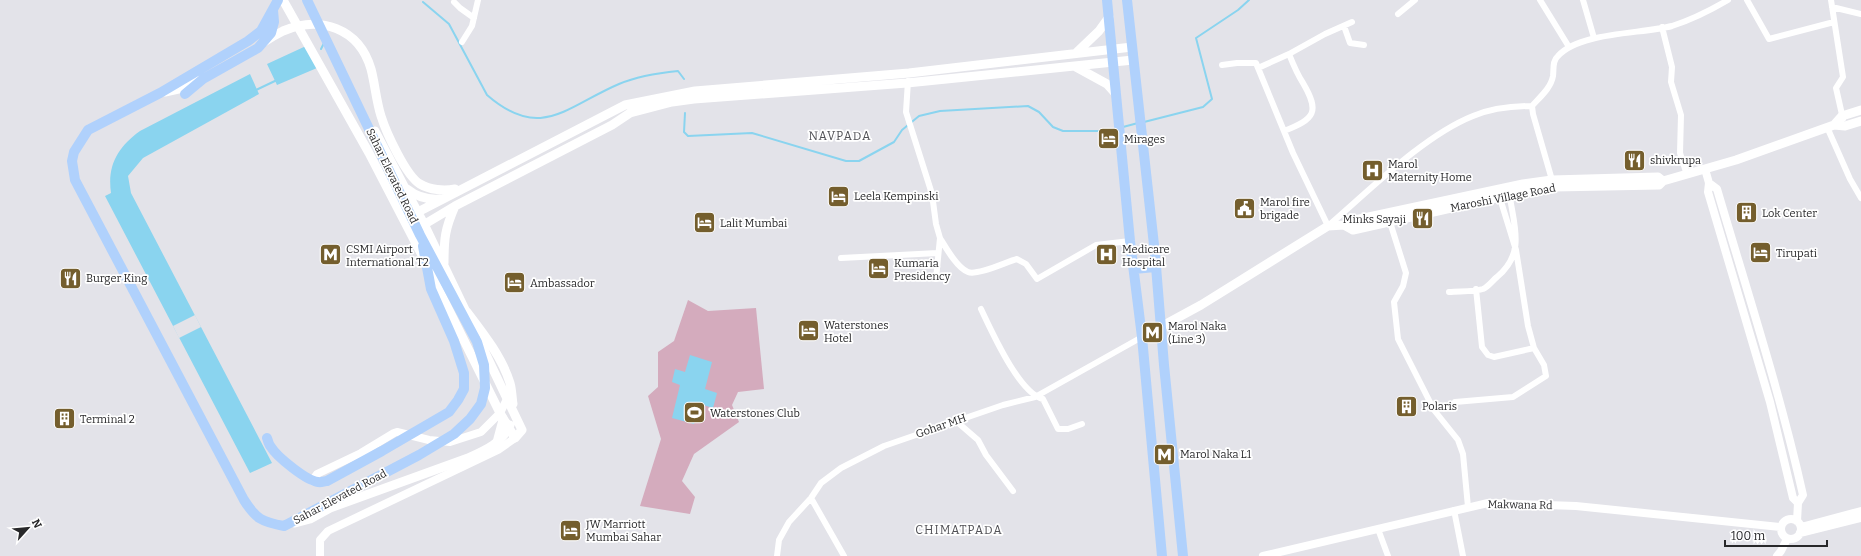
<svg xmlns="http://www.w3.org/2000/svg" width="1861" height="556" font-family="Bitter,serif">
<rect width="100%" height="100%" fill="#e3e3e9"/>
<path fill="#d4abbd" d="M688 300 708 311 756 308 764 389 738 392 732 405 739 422 694 454 682 481 695 497 690 514 640 506 661 439 648 396 658 387V352L674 341Z"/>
<path fill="#8ad4ef" d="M306 46 317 68 277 85 267 64Z
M250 74 259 94 143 158 128 176 131 193 272 463 250 473 105 196 111 193C107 165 118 147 140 131Z
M690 355 712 362 705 389 717 393 713 408 700 404 694 424 672 418 680 385 672 382 675 369 685 372Z"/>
<path fill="#e3e3e9" d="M195 315 201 327 179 338 173 326Z"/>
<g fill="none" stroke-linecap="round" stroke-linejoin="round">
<path stroke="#8ad4ef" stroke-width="2" d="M423 2 449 24 487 95C541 142 567 106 619 84 638 76 658 73 678 71L684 79
M321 49 324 43
M256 90 277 80
M685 113 684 132 688 136 752 133 846 161H859L894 142 902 130 919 116 940 111 1028 106 1039 112 1053 127 1063 131H1108L1117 129
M1144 122 1203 107 1212 99 1196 38 1238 10 1249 0
M1123 127 1138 123"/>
<path stroke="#fff" stroke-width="6" d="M1540 0 1569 47
M1583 0 1594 38
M1747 0 1769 39 1834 22
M1831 0 1843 77 1836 88 1843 119
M454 2 460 8 474 18
M1832 7 1861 14
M1398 14 1415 0
M1344 26 1350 43 1364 45
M1662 27 1672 67 1671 82 1681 115 1680 153 1687 175
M462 42 472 26 478 0
M1222 65 1237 63H1256L1293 153 1328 226C1369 191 1423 136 1473 116 1492 108 1512 106 1532 106
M1258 68 1289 54
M908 81 906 112 932 194 936 224 940 238 936 279
M1827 127 1850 179 1861 198
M1284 131C1315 119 1320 112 1303 83 1297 74 1293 64 1289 54L1325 34 1352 22
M1552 180 1533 114 1532 106C1540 97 1551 88 1553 76 1554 69 1552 61 1558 56 1579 32 1642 34 1672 26 1691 20 1711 10 1728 0
M1389 219 1406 273 1403 286 1394 302 1398 339 1434 410 1458 440 1463 454 1468 507
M940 238C946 248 957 268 968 272 977 276 1006 262 1017 259L1026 264 1037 279 1096 245 1130 241
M841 258 938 253
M1476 289 1482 347 1488 355 1494 357 1534 348
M1449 292C1460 291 1473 292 1483 289 1488 287 1493 280 1497 277 1527 252 1513 224 1509 191
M981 309C992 332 1019 393 1043 399L1058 429H1068L1082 424
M1455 402 1513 397 1546 376 1544 365 1534 348 1528 326 1516 250 1499 195
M956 421 978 440 986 455 1013 491
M811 498 844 556
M1454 510 1463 556
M1378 529 1388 556
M777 556 779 540 789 522 811 498 821 483 841 468 884 446 1003 405 1035 397 1142 337"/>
<path stroke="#fff" stroke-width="8" d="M1705 169 1709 183 1708 192 1770 402 1793 498 1798 503
M1709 183 1717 189C1747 291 1780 392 1803 495L1798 503 1797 521
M496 444 503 418
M312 481 317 474 361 453 394 433 397 432 429 440 450 442 481 432 500 413 507 399
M1781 529a10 10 0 1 1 20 0a10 10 0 1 1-20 0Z
M1801 527 1861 511
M1800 533 1861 518
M320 556V540L328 531 498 450 515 438
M1263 556 1488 503 1576 506 1781 527
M1777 556 1781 551 1787 539"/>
<path stroke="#fff" stroke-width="9" d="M283 0 369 153 424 259
M264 42C270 38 277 34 283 31 320 15 359 28 371 69 375 84 376 100 381 116 386 132 406 176 420 184 430 190 444 191 455 189
M1076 53 1099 31 1109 17
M1076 67 1107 84 1116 94
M165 92 183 88 198 80
M1834 125 1842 116 1861 110
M375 131 424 224 469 318
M407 189C417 197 427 200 440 199
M414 214 625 105 695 91 909 73 1132 47
M1344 225 1353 230 1509 195 1554 187 1659 185 1663 181 1736 160 1834 125 1845 126 1861 121
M420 227 455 206 612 125 630 113 672 102 694 99 907 83 1133 60
M444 263C444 238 445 229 455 206
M429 270 500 413 515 438 522 430 480 342
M467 312C483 333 502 357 510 383 512 390 512 398 513 404
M1142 337 1201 305 1328 226 1344 225 1350 221 1523 184 1552 180 1658 177 1663 181
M295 523 310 519 330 508 468 458C486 450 502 443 510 425"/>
<path stroke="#b0d1fc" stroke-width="10" d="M278 0 261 31 248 41 160 93 88 130 74 152 72 161 75 180 244 500C256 519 262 522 284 526L419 455 454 434 470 419 481 404 485 388 484 365 477 342 420 235 307 0
M1107 0 1130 241 1142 337 1162 556
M1127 0 1155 254 1164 365 1183 556
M185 94 203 79 258 48 271 33 274 22 273 10
M1134 269 1155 267
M267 438C268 441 269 445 271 447 277 457 307 481 318 482 321 483 324 481 327 481L382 451 449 412 458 400 464 389V373L454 341 431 289 423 246"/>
</g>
<defs>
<symbol id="hotel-square" viewBox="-11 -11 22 22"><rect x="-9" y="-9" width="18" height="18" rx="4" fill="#745e2d" stroke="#fff"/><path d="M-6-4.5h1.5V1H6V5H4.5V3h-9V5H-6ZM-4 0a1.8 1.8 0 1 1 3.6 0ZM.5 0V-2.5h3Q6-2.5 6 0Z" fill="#fff"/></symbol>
<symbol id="restaurant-square" viewBox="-11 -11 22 22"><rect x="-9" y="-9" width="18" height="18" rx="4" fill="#745e2d" stroke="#fff"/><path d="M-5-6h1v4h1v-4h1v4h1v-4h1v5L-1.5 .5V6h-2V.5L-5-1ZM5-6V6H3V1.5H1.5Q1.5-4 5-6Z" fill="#fff"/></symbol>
<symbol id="hospital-square" viewBox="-11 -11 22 22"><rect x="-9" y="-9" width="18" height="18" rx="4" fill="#745e2d" stroke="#fff"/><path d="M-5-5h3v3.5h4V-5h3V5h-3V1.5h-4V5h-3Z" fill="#fff"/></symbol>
<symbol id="civic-square" viewBox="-11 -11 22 22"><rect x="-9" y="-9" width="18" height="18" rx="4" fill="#745e2d" stroke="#fff"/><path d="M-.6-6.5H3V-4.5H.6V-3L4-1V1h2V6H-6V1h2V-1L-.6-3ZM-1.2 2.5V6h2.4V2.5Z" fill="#fff"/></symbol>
<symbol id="building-square" viewBox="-11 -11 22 22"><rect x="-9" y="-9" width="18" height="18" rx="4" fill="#745e2d" stroke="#fff"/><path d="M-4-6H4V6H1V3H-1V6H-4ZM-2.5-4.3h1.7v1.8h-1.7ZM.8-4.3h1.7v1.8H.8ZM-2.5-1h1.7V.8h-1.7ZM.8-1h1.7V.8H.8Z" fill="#fff"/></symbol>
<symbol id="metro-square" viewBox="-11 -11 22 22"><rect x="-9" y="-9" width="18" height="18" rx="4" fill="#745e2d" stroke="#fff"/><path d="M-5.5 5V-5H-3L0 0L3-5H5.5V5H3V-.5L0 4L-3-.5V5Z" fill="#fff"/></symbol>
<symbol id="stadium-square" viewBox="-11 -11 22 22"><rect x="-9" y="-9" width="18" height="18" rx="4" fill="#745e2d" stroke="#fff"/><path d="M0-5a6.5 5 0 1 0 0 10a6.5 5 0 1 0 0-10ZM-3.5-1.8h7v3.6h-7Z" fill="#fff"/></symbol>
</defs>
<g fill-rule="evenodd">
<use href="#hotel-square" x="1096" y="126" width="25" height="25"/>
<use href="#restaurant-square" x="1622" y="148" width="25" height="25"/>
<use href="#hospital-square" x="1360" y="158" width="25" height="25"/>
<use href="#hotel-square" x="826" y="184" width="25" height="25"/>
<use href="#civic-square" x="1232" y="196" width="25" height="25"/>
<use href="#building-square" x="1734" y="200" width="25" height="25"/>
<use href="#restaurant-square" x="1410" y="206" width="25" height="25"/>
<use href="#hotel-square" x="692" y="210" width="25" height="25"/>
<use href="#hotel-square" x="1748" y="240" width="25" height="25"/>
<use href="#metro-square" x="318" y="242" width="25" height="25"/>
<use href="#hospital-square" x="1094" y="242" width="25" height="25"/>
<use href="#hotel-square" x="866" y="256" width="25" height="25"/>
<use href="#restaurant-square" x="58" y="266" width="25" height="25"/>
<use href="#hotel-square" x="502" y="270" width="25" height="25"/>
<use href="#hotel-square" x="796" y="318" width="25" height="25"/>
<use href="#metro-square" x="1140" y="320" width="25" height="25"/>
<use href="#building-square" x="1394" y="394" width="25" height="25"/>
<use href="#stadium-square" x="682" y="400" width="25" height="25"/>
<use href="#building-square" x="52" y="406" width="25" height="25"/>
<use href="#metro-square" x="1152" y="442" width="25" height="25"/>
<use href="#hotel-square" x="558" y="518" width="25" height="25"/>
</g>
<g text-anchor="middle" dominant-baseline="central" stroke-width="3.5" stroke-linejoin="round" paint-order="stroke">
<g font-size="11" fill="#28282a" stroke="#fff" text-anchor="start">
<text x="1124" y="139">Mirages</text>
<text x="1650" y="160">shivkrupa</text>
<text x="1388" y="164">Marol<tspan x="1388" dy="13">Maternity Home</tspan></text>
<text x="854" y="196">Leela Kempinski</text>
<text x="1260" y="202">Marol fire<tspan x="1260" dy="13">brigade</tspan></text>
<text x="1762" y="213">Lok Center</text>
<text x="1406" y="219" text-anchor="end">Minks Sayaji</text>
<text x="720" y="223">Lalit Mumbai</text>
<text x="346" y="249">CSMI Airport<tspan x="346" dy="13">International T2</tspan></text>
<text x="1122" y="249">Medicare<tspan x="1122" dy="13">Hospital</tspan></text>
<text x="1776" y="253">Tirupati</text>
<text x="894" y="263">Kumaria<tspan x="894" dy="13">Presidency</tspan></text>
<text x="86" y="278">Burger King</text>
<text x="530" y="283">Ambassador</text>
<text x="824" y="325">Waterstones<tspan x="824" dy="13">Hotel</tspan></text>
<text x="1168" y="326">Marol Naka<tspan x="1168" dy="13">(Line 3)</tspan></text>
<text x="1422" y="406">Polaris</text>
<text x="710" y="413">Waterstones Club</text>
<text x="80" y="419">Terminal 2</text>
<text x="1180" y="454">Marol Naka L1</text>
<text x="586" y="524">JW Marriott<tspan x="586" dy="13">Mumbai Sahar</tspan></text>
</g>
<g font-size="11" fill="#28282a" stroke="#fff">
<text transform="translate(392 176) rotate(64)">Sahar Elevated Road</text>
<text transform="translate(1503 198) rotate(-11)">Maroshi Village Road</text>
<text transform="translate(941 426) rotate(-19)">Gohar MH</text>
<text transform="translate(340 497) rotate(-28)">Sahar Elevated Road</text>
<text transform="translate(1520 505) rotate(1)">Makwana Rd</text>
</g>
<g font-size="12" letter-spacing="1" fill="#515156" stroke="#fff">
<text x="840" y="136">NAVPADA</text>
<text x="959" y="530">CHIMATPADA</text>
</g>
</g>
<g transform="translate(28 528) rotate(63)" stroke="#ffffff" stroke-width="3" paint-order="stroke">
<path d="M0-3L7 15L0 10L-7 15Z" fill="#28282a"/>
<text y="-6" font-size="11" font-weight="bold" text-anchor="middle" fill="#28282a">N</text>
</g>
<path d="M1725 540v6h102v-6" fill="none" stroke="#28282a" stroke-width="2"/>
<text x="1731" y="540" font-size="12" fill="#28282a" stroke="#ffffff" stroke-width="3" paint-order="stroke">100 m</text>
</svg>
